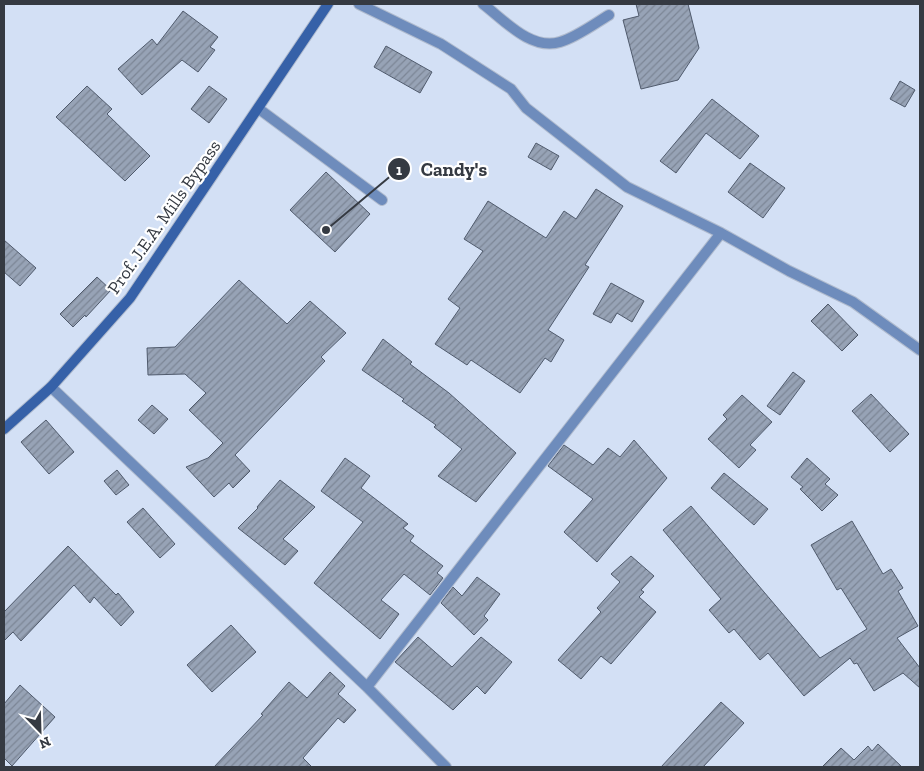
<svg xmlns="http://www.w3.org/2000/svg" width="924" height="771" font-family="'Zilla Slab',serif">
<defs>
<pattern id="building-hatch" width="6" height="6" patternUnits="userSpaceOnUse" patternTransform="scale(1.25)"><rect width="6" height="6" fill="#97a3b6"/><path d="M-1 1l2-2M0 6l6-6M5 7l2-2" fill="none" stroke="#7c8696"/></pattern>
</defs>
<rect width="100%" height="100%" fill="#d3e0f5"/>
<path fill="url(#building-hatch)" stroke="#505b6d" d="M636 4H688L699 48 678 80 641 89 623 20 639 16Z
M183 11 218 37 210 47 215 50 198 72 182 60 142 95 118 69 152 39 157 45Z
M386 46 432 72 420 93 374 67Z
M900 81 915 90 905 107 890 99Z
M87 86 112 109 107 114 150 156 125 181 56 117Z
M209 86 227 99 209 123 191 109Z
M712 99 759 136 740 159 706 133 676 173 660 161Z
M536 143 559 156 551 170 528 157Z
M750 163 785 188 763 218 728 192Z
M326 172 370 214 335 252 290 210Z
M596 189 623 206 585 265 589 267 548 330 564 340 551 362 545 358 520 393 471 360 467 365 435 344 460 308 448 299 483 251 464 239 488 201 546 238 564 211 576 219Z
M4 240 36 268 20 286 4 272Z
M97 277 111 290 86 317 85 315 73 327 60 314Z
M239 280 287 324 310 301 346 333 321 357 325 361 235 455 250 471 233 488 229 483 214 497 186 467 208 458 223 443 189 410 206 393 185 374 148 375 147 348 175 347Z
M611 283 644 301 632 322 617 313 611 323 593 314Z
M828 304 858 335 842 351 811 321Z
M383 339 412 362 410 364 449 393 516 453 476 502 438 476 462 449 434 427 436 425 402 401 404 399 362 370Z
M793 372 805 381 780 415 767 406Z
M871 394 909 434 890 452 852 411Z
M742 395 772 422 750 445 756 450 739 468 708 439 727 419 723 415Z
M152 405 168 419 154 434 138 420Z
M46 420 74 452 49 474 21 442Z
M634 440 667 478 597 562 564 532 593 499 548 466 564 445 593 465 608 448 620 457Z
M345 458 370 476 361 488 408 524 403 528 414 536 410 541 443 566 437 573 443 578 430 595 404 574 381 600 399 614 380 639 314 583 363 522 321 491Z
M807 458 830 479 825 484 838 495 822 511 800 489 803 487 791 477Z
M117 470 129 485 116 495 104 481Z
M724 473 768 509 754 525 711 488Z
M280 480 315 507 283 539 298 551 285 565 238 528 258 508 257 507Z
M691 506 820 658 867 629 841 588 837 590 811 545 852 521 883 574 891 569 903 588 898 591 918 626 897 638 920 668V688L903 673 874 691 857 663 854 664 850 658 804 696 768 653 760 660 734 629 729 633 709 610 721 599 663 530Z
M143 508 175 544 160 558 127 522Z
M68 546 116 595 118 593 134 612 121 626 94 597 90 603 74 585 21 641 13 632 4 641V612Z
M631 556 654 576 641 590 644 592 639 597 656 612 611 664 601 656 581 679 558 660 601 612 597 608 620 582 611 574Z
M477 577 500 594 484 616 488 620 474 635 441 603 453 587 462 596Z
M231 625 256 652 212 692 187 665Z
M418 637 452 667 481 637 512 662 485 694 477 686 453 710 395 662Z
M330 672 345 686 338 694 356 710 344 723 338 718 303 758 312 767H214L263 715 261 714 289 682 307 698Z
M20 685 55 717 12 766 4 758V704Z
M721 702 744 723 703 767H661Z
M878 744 902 767H822L841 748 854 760 868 746 872 751Z"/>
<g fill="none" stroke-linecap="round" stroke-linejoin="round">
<defs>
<path id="lane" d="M483 4C504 20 531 51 560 42 577 37 594 24 609 15
M259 109 382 200"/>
<path id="street" d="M359 4 441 44 511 89 526 108 627 187 721 233 789 271 853 302 920 350
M51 387 367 687 446 767
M367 687 721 233"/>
<path id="secondary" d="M4 429 51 387 130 298 328 4"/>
</defs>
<use href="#lane" stroke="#b0bbce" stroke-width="12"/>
<use href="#street" stroke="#b0bbce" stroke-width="12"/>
<use href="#secondary" stroke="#b0bbce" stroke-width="12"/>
<use href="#lane" stroke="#6e8cbc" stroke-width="10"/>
<use href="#street" stroke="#6e8cbc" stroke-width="10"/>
<use href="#secondary" stroke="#3661a8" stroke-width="10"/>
</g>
<g text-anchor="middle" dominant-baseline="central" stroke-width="4.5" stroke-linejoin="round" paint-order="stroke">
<g font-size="18" fill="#353a42" stroke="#fff">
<text transform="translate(164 217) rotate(-55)">Prof. J.E.A. Mills Bypass</text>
</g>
</g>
<path fill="none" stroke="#353a42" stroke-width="2" d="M326 230L399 169"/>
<g fill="#353a42" stroke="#fff" stroke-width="2">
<circle cx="326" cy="230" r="5"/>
<circle cx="399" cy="169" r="12"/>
</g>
<g font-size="15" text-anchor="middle" font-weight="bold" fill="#fff">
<text x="399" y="175">1</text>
</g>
<g font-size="19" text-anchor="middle" font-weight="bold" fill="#353a42" stroke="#fff" stroke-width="4.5" stroke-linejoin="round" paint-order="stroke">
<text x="454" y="176">Candy's</text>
</g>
<rect width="924" height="771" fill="none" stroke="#353a42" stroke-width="10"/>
<g transform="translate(40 731) rotate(157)" stroke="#ffffff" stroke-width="4" paint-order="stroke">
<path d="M0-4L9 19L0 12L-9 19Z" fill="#353a42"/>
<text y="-8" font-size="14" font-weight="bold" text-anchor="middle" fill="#353a42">N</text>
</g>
</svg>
